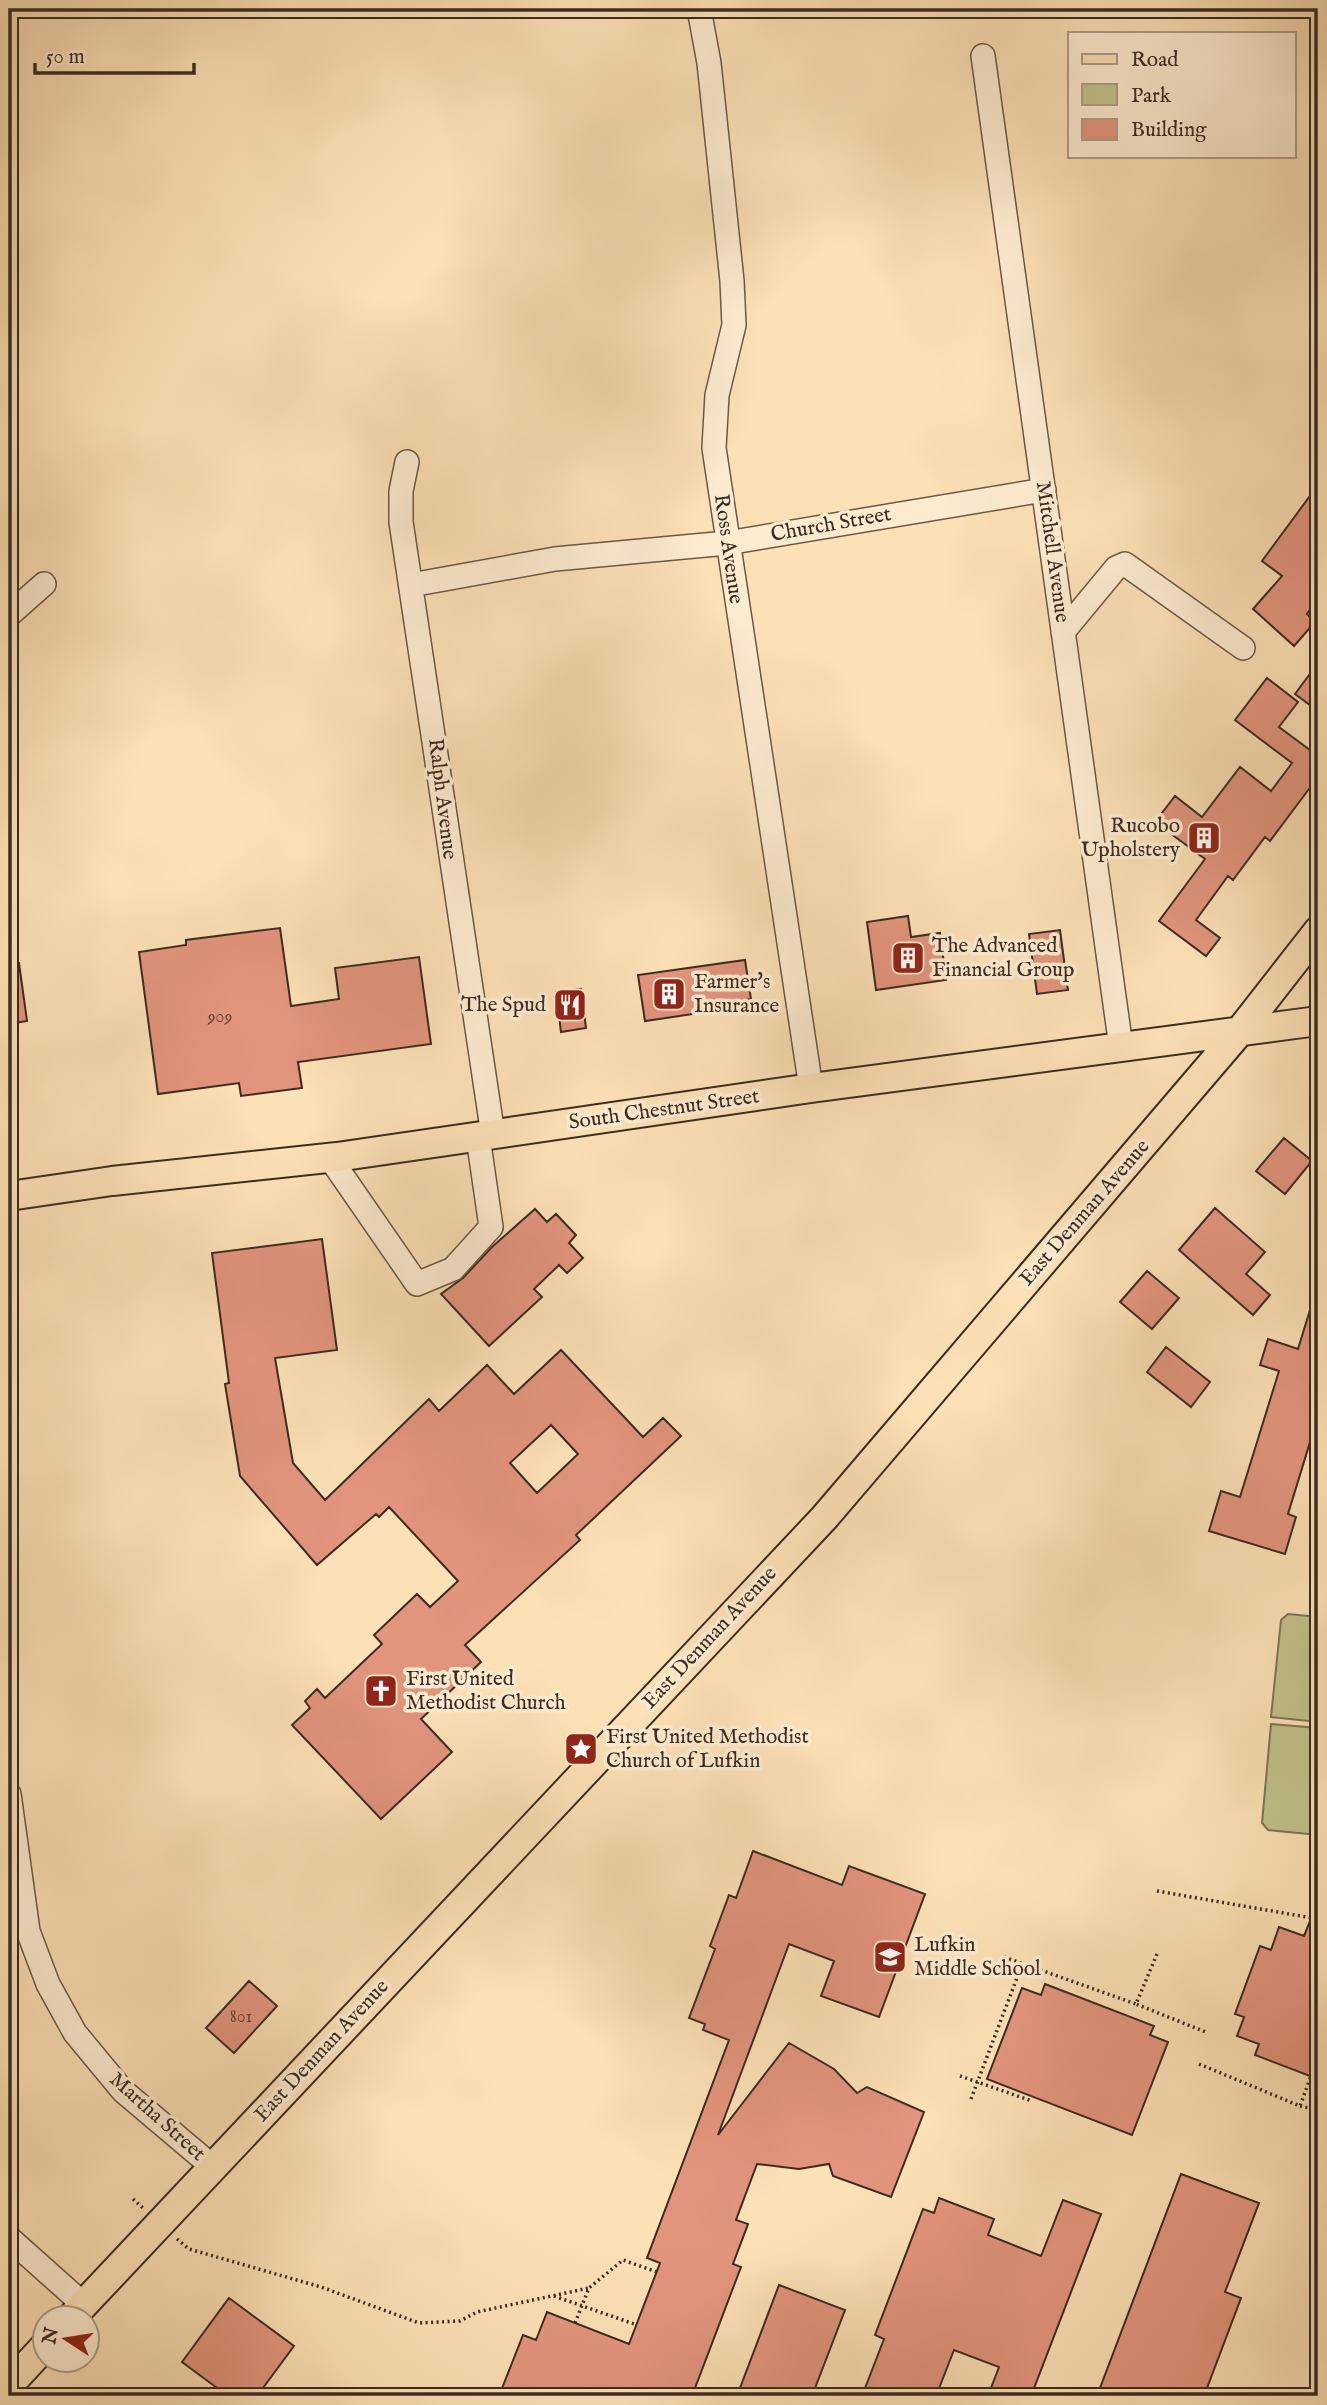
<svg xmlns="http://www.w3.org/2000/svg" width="1327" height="2405" font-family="'IM FELL English',serif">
<rect width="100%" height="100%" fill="#fce0b6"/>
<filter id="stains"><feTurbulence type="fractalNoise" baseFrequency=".00286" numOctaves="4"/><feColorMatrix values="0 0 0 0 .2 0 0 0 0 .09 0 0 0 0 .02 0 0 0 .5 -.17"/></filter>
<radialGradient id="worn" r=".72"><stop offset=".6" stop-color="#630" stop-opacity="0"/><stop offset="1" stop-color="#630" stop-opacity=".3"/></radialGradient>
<path fill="#c1c28c" stroke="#7e7657" stroke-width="2" d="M1288 1614 1318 1617V1722L1271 1717 1281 1620Z
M1271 1724 1318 1728V1835L1268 1830 1262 1823Z"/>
<path fill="#e2947d" stroke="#3c2b22" stroke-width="2" fill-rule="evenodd" d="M1318 485V598L1307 614 1315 622 1294 646 1253 609 1282 576 1262 561Z
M1318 663V711L1295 694Z
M1267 678 1298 702 1279 727 1318 756V795L1309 789 1270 841 1265 837 1233 880 1228 876 1196 920 1220 938 1206 956 1159 921 1205 859 1155 822 1175 796 1202 817 1240 767 1271 791 1292 763 1235 720Z
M908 916 911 937 940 933 946 980 876 990 867 922Z
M280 928 291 1006 339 999 335 968 419 957 431 1044 298 1062 302 1088 241 1096 239 1083 158 1094 139 952 186 945V940Z
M1060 930 1068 990 1037 994 1029 934Z
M745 960 751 999 700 1008V1013L645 1021 638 975Z
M9 963H19L27 1021 9 1024Z
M581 989 586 1028 561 1032 556 992Z
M1284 1138 1312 1161 1285 1194 1256 1171Z
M1215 1208 1265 1252 1246 1274 1270 1295 1253 1315 1179 1250Z
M535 1209 547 1222 556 1214 576 1235 569 1243 583 1258 567 1273 559 1265 534 1289 542 1297 489 1346 441 1294 463 1278 492 1247Z
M322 1239 337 1350 275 1358 293 1463 325 1500 429 1399 439 1411 487 1365 514 1394 561 1350 643 1437 663 1418 681 1436 576 1535 580 1540 465 1645 481 1662 421 1719 452 1752 381 1819 292 1725 310 1708 305 1701 317 1689 325 1698 382 1644 374 1635 417 1594 430 1607 458 1581 389 1507 379 1517 376 1514 317 1565 240 1476 225 1384 229 1383 212 1253ZM551 1425 578 1454 537 1493 510 1463Z
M1147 1271 1179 1298 1152 1329 1120 1302Z
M1314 1297 1318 1298V1416L1288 1514 1296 1517 1285 1554 1209 1531 1221 1491 1240 1497 1279 1371 1260 1365 1268 1339 1298 1349Z
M1166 1347 1210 1382 1191 1407 1147 1372Z
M753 1851 842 1885 849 1866 925 1894 879 2017 821 1996 834 1961 789 1944 718 2135 789 2043 834 2069 857 2093 867 2087 924 2112 891 2197 833 2176 829 2164 799 2169 757 2164 736 2220 748 2224 733 2264 741 2267 692 2396H499L523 2335 536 2340 547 2312 629 2344 660 2263 647 2258 729 2040 703 2030 705 2024 689 2018 715 1949 710 1946 729 1895 736 1898Z
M1317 1904H1318V2079L1255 2055 1259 2044 1237 2036 1244 2017 1235 2014 1260 1946 1271 1950 1279 1927 1304 1936Z
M249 1981 277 2006 234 2053 206 2028Z
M1045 1984 1154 2026 1150 2035 1168 2042 1132 2135 987 2079 1022 1988 1041 1995Z
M1181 2174 1259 2203 1225 2292 1241 2298 1204 2396H1097Z
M939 2198 994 2219 988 2235 1041 2256 1063 2200 1101 2214 1031 2396H988L999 2367 954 2350 936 2396H862L884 2339 875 2335 923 2209 934 2213Z
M779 2285 845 2310 812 2396H737Z
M229 2298 294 2346 257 2396H228L182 2362Z"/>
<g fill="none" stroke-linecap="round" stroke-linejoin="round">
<defs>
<path id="minor" d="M699 9 709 63 732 281 734 325 717 395 714 448 811 1088
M983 56 1121 1047
M407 462 401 491V522L493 1135
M411 585 555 559 727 543 1044 490
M9 615 44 584
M1063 632 1116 568 1125 564 1243 648
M330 1158 417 1284 453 1269 491 1227 478 1137
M9 1794 28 1931 48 1984 75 2033 123 2091 213 2167
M9 2238 83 2304"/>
<path id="major" d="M9 1196 112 1181 337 1157 811 1088 1318 1021
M71 2318 824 1518 1240 1031 1318 931
M9 2385 46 2345"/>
</defs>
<use href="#minor" stroke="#6c5847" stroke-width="26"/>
<use href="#major" stroke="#3c2b22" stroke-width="32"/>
<path stroke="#3c2b22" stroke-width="3.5" stroke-dasharray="2 3.5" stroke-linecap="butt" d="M1157 1891 1318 1919
M1157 1954 1136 2004 1208 2033
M1004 1957 1136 2004
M1199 2064 1300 2106 1311 2076
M960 2076 1032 2101
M971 2099 1023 1962
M1300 2106 1318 2110
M133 2199 143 2208
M177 2239 189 2249 321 2287 419 2323 460 2321 477 2312 589 2288
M554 2296 637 2325
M575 2323 589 2288 623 2260 657 2272"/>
<use href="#minor" stroke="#fdebd0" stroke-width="23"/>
<use href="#major" stroke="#fce0b6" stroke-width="28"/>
</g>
<defs>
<symbol id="building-square" viewBox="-11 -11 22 22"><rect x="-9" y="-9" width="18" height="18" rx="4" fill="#8f2418" stroke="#fdebd0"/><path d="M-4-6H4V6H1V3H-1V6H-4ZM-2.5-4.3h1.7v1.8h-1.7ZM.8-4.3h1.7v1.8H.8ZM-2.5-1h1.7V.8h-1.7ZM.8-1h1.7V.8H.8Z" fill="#fff"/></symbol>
<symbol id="restaurant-square" viewBox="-11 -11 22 22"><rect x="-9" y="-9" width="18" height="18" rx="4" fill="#8f2418" stroke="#fdebd0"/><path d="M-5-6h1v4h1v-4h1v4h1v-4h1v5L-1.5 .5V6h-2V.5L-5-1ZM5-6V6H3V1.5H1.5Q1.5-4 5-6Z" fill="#fff"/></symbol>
<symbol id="church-square" viewBox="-11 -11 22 22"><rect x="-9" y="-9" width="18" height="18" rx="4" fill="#8f2418" stroke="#fdebd0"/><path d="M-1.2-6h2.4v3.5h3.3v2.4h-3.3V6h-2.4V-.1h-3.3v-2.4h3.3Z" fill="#fff"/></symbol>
<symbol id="sight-square" viewBox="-11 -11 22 22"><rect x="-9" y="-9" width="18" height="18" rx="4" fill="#8f2418" stroke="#fdebd0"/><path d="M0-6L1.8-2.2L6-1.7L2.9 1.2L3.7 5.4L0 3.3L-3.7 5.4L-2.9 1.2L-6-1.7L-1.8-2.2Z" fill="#fff"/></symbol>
<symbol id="school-square" viewBox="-11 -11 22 22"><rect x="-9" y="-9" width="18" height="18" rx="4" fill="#8f2418" stroke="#fdebd0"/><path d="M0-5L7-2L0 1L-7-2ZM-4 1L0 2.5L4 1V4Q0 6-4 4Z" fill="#fff"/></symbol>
</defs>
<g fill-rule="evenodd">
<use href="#building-square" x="1185" y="819" width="38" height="38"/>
<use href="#building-square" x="889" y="939" width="38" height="38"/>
<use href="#building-square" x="650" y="975" width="38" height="38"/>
<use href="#restaurant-square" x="551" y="986" width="38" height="38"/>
<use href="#church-square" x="362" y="1672" width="38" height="38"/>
<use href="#sight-square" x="562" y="1730" width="38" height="38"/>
<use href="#school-square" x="871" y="1938" width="38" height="38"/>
</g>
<g text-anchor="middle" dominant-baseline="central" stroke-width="7" stroke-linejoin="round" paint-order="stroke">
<g font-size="18" fill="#664539">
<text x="220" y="1017">909</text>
<text x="241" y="2017">801</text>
</g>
<g font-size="21" fill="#3c2b22" stroke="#fdebd0">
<text transform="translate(831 525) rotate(-10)">Church Street</text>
<text transform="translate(728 549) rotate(82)">Ross Avenue</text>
<text transform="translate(1052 552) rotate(82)">Mitchell Avenue</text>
<text transform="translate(442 799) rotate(83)">Ralph Avenue</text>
<text transform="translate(664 1110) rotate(-8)">South Chestnut Street</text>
<text transform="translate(1085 1213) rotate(-49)">East Denman Avenue</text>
<text transform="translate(710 1638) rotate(-47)">East Denman Avenue</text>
<text transform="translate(322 2051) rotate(-47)">East Denman Avenue</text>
<text transform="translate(157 2117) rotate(42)">Martha Street</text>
</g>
<g font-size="21" fill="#3c2b22" stroke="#fdebd0" text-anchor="start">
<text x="1180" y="826" text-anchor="end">Rucobo<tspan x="1180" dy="24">Upholstery</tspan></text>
<text x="932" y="946">The Advanced<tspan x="932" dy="24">Financial Group</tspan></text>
<text x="694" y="982">Farmer's<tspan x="694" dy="24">Insurance</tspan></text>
<text x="546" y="1005" text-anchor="end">The Spud</text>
<text x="406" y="1679">First United<tspan x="406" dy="24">Methodist Church</tspan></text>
<text x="606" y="1737">First United Methodist<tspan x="606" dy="24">Church of Lufkin</tspan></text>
<text x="914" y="1945">Lufkin<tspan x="914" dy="24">Middle School</tspan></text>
</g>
</g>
<rect width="1327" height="2405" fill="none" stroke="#fce0b6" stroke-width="35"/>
<rect x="10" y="10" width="1306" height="2384" fill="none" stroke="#3c2b22" stroke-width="3.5"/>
<rect x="18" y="18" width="1292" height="2370" fill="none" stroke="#3c2b22" stroke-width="2"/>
<rect x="1068" y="32" width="228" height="126" fill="#fdebd0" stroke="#b09e8a" stroke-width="2"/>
<rect x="1082" y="54" width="35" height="10" fill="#fce0b6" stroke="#b09e8a" stroke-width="2"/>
<text x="1131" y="66" font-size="21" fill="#3c2b22">Road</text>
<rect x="1082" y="84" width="35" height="21" fill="#c1c28c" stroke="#b09e8a" stroke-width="2"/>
<text x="1131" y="102" font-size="21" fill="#3c2b22">Park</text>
<rect x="1082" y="119" width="35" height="21" fill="#e2947d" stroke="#b09e8a" stroke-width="2"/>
<text x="1131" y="136" font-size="21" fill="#3c2b22">Building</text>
<g transform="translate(66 2339) rotate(282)"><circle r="33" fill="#fdebd0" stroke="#b09e8a" stroke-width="2"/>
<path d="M0-5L12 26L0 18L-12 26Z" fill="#8f2418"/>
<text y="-10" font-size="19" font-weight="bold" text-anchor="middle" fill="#3c2b22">N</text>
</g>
<path d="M35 63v10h159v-10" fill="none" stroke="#3c2b22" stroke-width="3.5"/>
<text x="46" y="63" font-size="21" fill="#3c2b22" stroke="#fdebd0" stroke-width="5" paint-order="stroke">50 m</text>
<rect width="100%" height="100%" filter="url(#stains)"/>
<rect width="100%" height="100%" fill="url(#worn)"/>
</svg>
